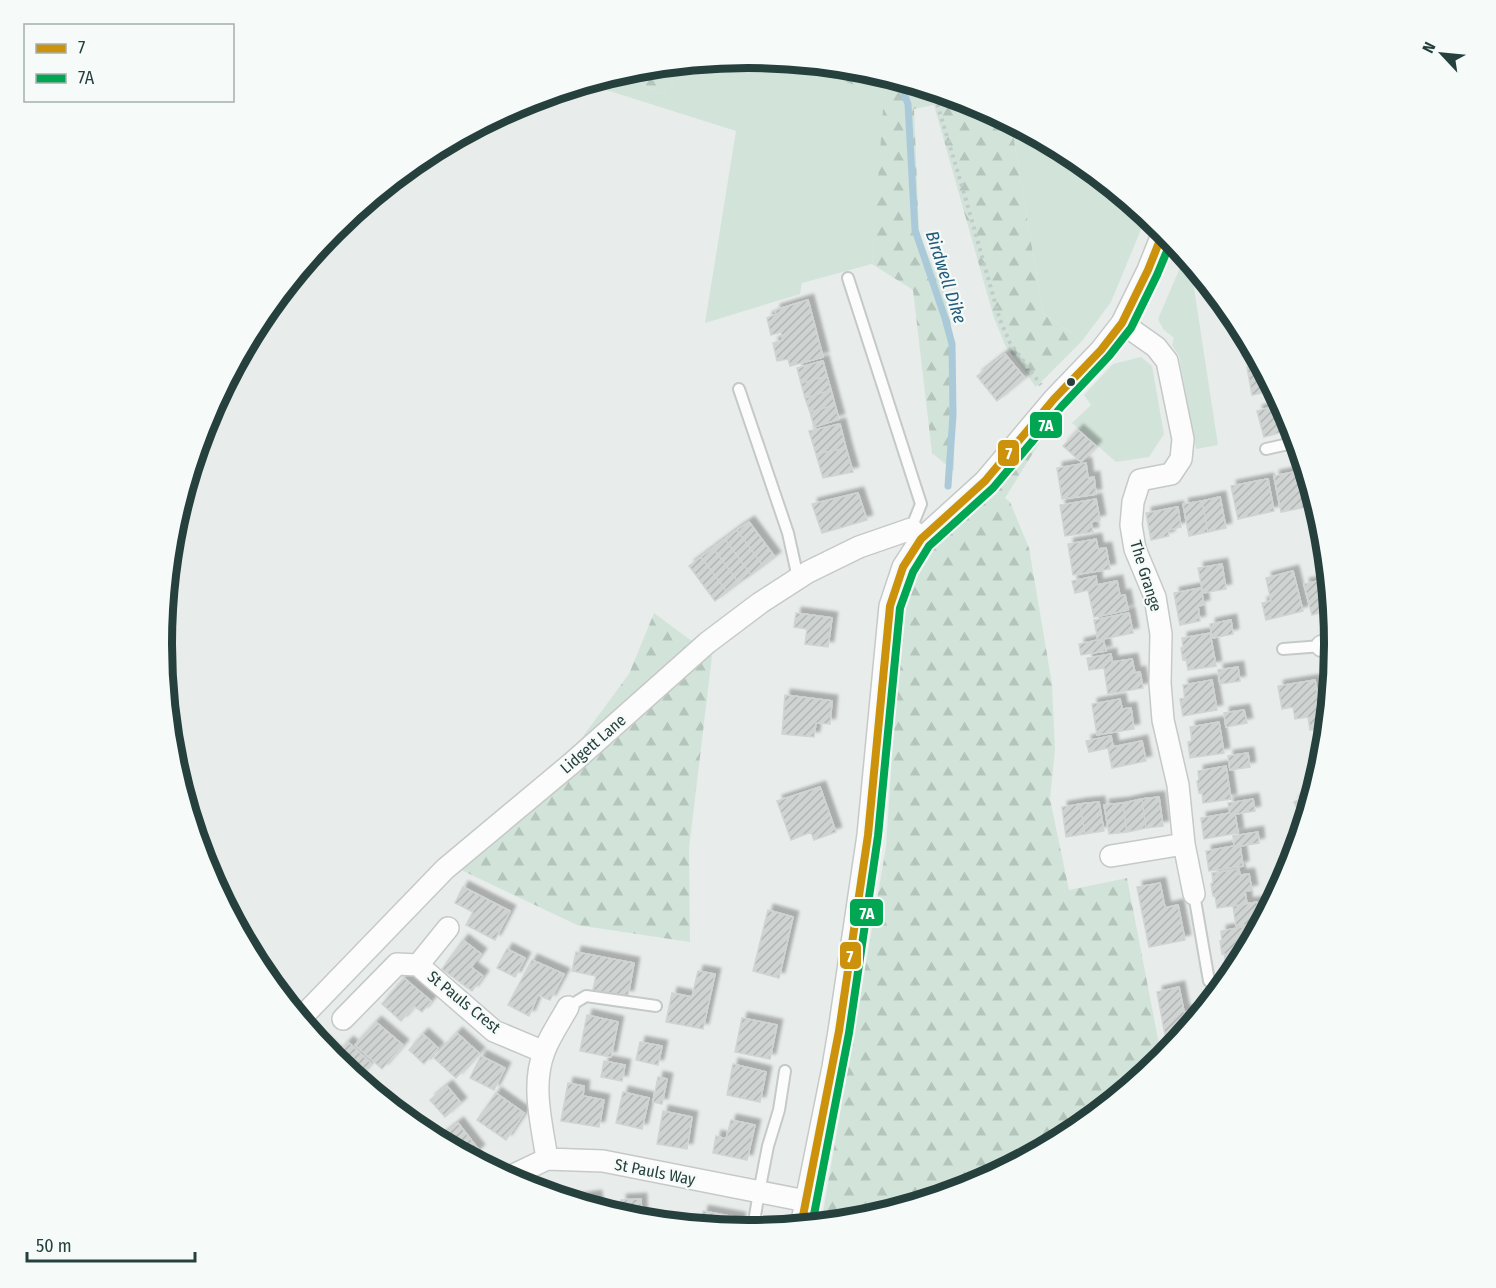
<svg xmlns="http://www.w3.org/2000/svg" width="1496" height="1288" font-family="'Fira Sans Condensed',sans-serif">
<defs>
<pattern id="forest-firs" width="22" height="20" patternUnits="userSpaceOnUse" patternTransform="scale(1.5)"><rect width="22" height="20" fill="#d2e4da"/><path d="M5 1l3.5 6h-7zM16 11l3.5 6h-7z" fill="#b4c5bc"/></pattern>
<pattern id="building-hatch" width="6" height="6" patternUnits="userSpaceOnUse" patternTransform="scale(1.5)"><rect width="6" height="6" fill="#cfd3d2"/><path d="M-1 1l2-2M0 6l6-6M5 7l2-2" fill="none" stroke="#b2b6b5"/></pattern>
<filter id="shadow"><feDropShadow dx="5.5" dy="-5.5" stdDeviation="1.5" flood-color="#0004"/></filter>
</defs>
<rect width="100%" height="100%" fill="#e8eceb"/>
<path fill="#d2e4da" d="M748 57 790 61 885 96 872 264 802 283 800 294 705 323 736 131 584 83 619 73 662 94 696 62Z
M1011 122 1074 156 1147 215 1111 302 1082 341 1043 313Z
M1185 256 1190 262 1218 445 1196 449 1179 356 1172 345 1174 338 1163 329 1158 319Z
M1141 357 1152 366 1164 434 1149 457 1116 462 1072 423 1091 405 1084 395 1113 364Z"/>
<path fill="url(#forest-firs)" d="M790 61 863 68 973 102 1011 122 1043 313 1082 341 1036 387 1005 345 994 318 934 105 914 109 919 233 944 293 955 344 954 471 932 453 913 290 872 264 884 96Z
M696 62 662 94 619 73 634 68Z
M1043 437 1005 498 1010 502 1029 548 1052 684 1055 749 1050 799 1069 890 1127 878 1162 1060 1074 1132 972 1186 862 1220 821 1224 886 847 901 616 915 573 934 544 992 492Z
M654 613 712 656 689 849 690 942 577 925 461 870 578 743 629 674Z"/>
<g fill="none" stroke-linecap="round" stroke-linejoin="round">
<path stroke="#aacad9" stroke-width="7" d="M898 79 908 104 915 230 945 318 952 344 953 415 948 486"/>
</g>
<path fill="url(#building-hatch)" stroke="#d0d5d4" stroke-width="1.5" filter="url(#shadow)" d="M808 300 823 357 790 366 788 359 777 361 773 343 783 340 781 332 771 335 767 318 776 314 775 310Z
M1241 327 1255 354 1242 356 1236 328Z
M1005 354 1025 378 997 401 977 376Z
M823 361 827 376 801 383 797 368Z
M1261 364 1275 390 1252 395 1247 367Z
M827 376 831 390 805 398 801 383Z
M831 390 835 405 810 412 805 398Z
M1282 404 1290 420 1293 429 1264 437 1257 411Z
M835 405 839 419 814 427 810 412Z
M840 424 846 448 816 454 809 431Z
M1078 430 1096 446 1081 462 1063 446Z
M846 448 853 472 823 478 816 454Z
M1086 463 1088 478 1094 477 1096 494 1062 499 1057 468Z
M1304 470H1306L1316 504 1312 505Z
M1299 471 1306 507 1281 512 1274 476Z
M1268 479 1274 511 1238 519 1231 486Z
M858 493 867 520 822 533 812 504Z
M1220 497 1226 528 1208 532 1202 501Z
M1096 499 1100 520 1091 522 1093 532 1065 536 1060 505Z
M1202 501 1208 532 1189 536 1183 504Z
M1178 507 1181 527 1168 530 1169 536 1151 540 1146 513Z
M749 522 775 557 763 566 737 530Z
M737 530 763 566 751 575 725 539Z
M725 539 751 575 739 583 713 548Z
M1096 539 1098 549 1106 548 1110 569 1073 575 1068 544Z
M713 548 739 583 727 592 701 557Z
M701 557 727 592 715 601 689 566Z
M1222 564 1226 589 1203 593 1198 568Z
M1293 571 1303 611 1266 620 1262 603 1271 601 1266 578Z
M1096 576 1097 585 1117 581 1120 596 1125 595 1128 610 1094 617 1088 590 1075 593 1072 581Z
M1328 579 1332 609 1312 615 1304 584Z
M1201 588 1204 605 1198 606 1200 621 1180 625 1174 593Z
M796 613 832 618 828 647 805 644 807 629 794 627Z
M1129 613 1133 633 1103 639 1106 651 1081 655 1079 644 1098 640 1094 620Z
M1231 620 1233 634 1212 638 1210 624Z
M1210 633 1216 666 1188 670 1186 659 1183 660 1181 648H1183L1182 638Z
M1111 654 1112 662 1132 659 1135 673 1140 672 1143 688 1108 694 1104 668 1089 670 1087 658Z
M1238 667 1240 681 1220 684 1218 670Z
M1212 680 1217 710 1183 716 1180 699 1185 698 1183 685Z
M1315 680 1323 728 1310 730 1308 717 1295 719 1293 707 1282 709 1278 686Z
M785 695 832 701 830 724 816 723 814 737 782 734Z
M1120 699 1122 709 1131 708 1134 729 1097 735 1092 704Z
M1244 710 1247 723 1226 727 1224 713Z
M1219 722 1224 753 1190 758 1188 742 1192 741 1190 727Z
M1111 736 1113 747 1142 741 1146 761 1112 768 1108 748 1089 752 1086 741Z
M1248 753 1250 767 1230 770 1228 756Z
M1226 766 1231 799 1203 803 1202 792 1199 793 1197 781 1199 780 1198 771Z
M820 787 836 832 814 840 811 832 791 840 777 801Z
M1313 793 1304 823 1294 802Z
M1159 797 1163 826 1146 828 1142 799Z
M1142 799 1146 828 1127 832 1123 803Z
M1253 799 1255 811 1235 814 1238 833 1204 839 1201 818 1230 813 1228 803Z
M1099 802 1104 831 1085 834 1080 804Z
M1123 803 1127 832 1109 834 1104 805Z
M1080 804 1085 834 1066 837 1062 807Z
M1258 832 1259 843 1240 846 1243 866 1209 871 1206 851 1234 846 1233 836Z
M1239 869 1240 875 1249 874 1252 890 1245 891 1247 904 1217 908 1215 896H1213L1211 884 1213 883 1212 873Z
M1160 883 1165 908 1178 905 1185 940 1149 947 1137 887Z
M463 887 510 911 495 940 466 925 473 912 455 903Z
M1257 902 1259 923 1236 926 1233 906Z
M768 910 793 917 779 978 753 971Z
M1248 926 1250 932 1257 931 1240 963 1226 965 1224 953 1222 954 1220 941H1222L1221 931Z
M463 940 481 954 471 967 483 976 472 991 442 969Z
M507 949 525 958 515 977 497 968Z
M576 952 634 963 628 996 593 990 596 976 572 971Z
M532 960 564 974 550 1000 538 995 529 1016 508 1005Z
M698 971 715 974 703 1029 666 1022 672 993 692 997Z
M404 978 431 1001 422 1012 414 1006 401 1021 382 1004Z
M1179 987 1184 1012 1198 1010 1199 1015 1168 1051 1157 992Z
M587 1015 618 1022 611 1057 580 1051Z
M742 1018 777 1025 770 1059 735 1052Z
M376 1022 403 1045 382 1069 355 1045Z
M457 1033 479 1053 456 1078 434 1058Z
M423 1034 438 1048 424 1064 409 1050Z
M319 1038 337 1054 348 1042 371 1063 357 1079 333 1059 317 1040Z
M640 1042 662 1046 658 1065 636 1060Z
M481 1056 505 1068 494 1090 470 1078Z
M604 1061 625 1065 622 1081 601 1077Z
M733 1064 766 1072 760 1102 727 1095Z
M658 1077 667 1079 662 1104 653 1102Z
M568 1083 584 1086 583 1096 604 1100 599 1127 561 1121Z
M447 1086 461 1103 445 1117 430 1100Z
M623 1092 649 1098 642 1129 616 1123Z
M496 1093 524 1113 506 1140 477 1120Z
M663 1111 692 1117 687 1149 657 1144Z
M731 1120 755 1125 747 1160 713 1153 716 1136 726 1139Z
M458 1123 479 1150 470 1158 437 1140Z
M596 1196 598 1209 567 1200Z
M641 1199 642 1221 623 1217 621 1200Z
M703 1211 740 1218 738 1230 700 1226Z"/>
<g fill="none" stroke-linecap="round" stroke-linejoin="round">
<defs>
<path id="lane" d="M848 278 921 504 911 529
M739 389 788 533 798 578
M1266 449 1297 442
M1283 649 1322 646
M1194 894 1209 981
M568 1007 586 996 656 1006
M754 1230V1222L759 1192 768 1146 779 1110 785 1071"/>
<path id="street" d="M1122 323 1156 347 1167 361 1183 439 1181 459 1171 474 1140 480 1133 502 1131 525 1135 549 1155 597 1161 634 1160 683 1163 720 1178 785 1184 844 1194 894
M1322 646 1335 647
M1111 856 1184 844
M448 928 418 965 494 1031 544 1052
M300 1019 445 869 572 763 707 643 760 603 808 572 859 547 911 529 921 539
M343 1019 397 964 418 965
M547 1159C542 1125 531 1086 544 1052 549 1037 560 1022 568 1007
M507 1178 547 1159 603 1161 806 1201
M801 1226 833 1067 839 1031 868 835 890 606 903 567 921 539 985 481 1054 399 1101 350 1122 323 1148 270 1164 230"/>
</defs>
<use href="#lane" stroke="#c5c9c8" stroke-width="14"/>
<use href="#street" stroke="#c5c9c8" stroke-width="24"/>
<path stroke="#c3cbca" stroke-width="4" stroke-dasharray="3 4.5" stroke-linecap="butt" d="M933 90 964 193 1000 320 1010 343 1041 385"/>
<use href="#lane" stroke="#fcfcfc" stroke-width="10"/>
<use href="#street" stroke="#fcfcfc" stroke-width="21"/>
<defs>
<path id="bus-1" d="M801 1226 839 1031 868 835 890 606 903 567 921 539 985 481 1054 399 1101 350 1122 323 1148 270 1164 230"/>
<path id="bus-2" d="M812 1225 849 1033 878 836 900 608 913 572 929 546 993 488 1062 406 1109 356 1131 328 1157 275 1172 239"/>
</defs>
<use href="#bus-1" stroke="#f6faf9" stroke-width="12"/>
<use href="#bus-2" stroke="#f6faf9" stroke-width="12"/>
<use href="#bus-1" stroke="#cd920c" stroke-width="8"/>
<use href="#bus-2" stroke="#00a651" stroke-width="8"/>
</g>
<circle fill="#25403d" stroke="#f6faf9" stroke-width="2" cx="1071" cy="382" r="5"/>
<g text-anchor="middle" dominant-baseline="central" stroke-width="4.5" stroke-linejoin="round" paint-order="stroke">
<g font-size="16" fill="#25403d" stroke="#f6faf9">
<text transform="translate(1146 576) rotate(73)">The Grange</text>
<text transform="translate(593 744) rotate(-41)">Lidgett Lane</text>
<text transform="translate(464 1002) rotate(39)">St Pauls Crest</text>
<text transform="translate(655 1172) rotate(11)">St Pauls Way</text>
</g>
<g font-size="18" font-style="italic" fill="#205d7b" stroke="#f6faf9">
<text transform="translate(946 277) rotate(72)">Birdwell Dike</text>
</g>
</g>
<path d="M0 0H1496V1288H0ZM172 644a576 576 0 1 1 1152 0a576 576 0 1 1-1152 0Z" fill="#f6faf9" fill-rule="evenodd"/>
<path fill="none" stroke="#25403d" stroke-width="8" d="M172 644a576 576 0 1 1 1152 0a576 576 0 1 1-1152 0Z"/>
<g stroke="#f6faf9" stroke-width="2">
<rect x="1029" y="411" width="34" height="28" rx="6" fill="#00a651"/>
<rect x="997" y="439" width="23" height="28" rx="6" fill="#cd920c"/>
<rect x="849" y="898" width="35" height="29" rx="6" fill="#00a651"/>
<rect x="839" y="941" width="23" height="29" rx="6" fill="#cd920c"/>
</g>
<g font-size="16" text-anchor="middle" font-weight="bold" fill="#fff">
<text x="1046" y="431">7A</text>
<text x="1009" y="459">7</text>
<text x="867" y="919">7A</text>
<text x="850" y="962">7</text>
</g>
<rect x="24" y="24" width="210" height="78" fill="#f6faf9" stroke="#a2b0ae" stroke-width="1.5"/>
<rect x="36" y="44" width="30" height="9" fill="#cd920c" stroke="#a2b0ae" stroke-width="1.5"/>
<text x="78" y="54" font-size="18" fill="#25403d">7</text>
<rect x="36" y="74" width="30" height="9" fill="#00a651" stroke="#a2b0ae" stroke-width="1.5"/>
<text x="78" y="84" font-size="18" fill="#25403d">7A</text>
<g transform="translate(1442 54) rotate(296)" stroke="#f6faf9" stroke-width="4.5" paint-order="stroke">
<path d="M0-4.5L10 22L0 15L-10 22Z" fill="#25403d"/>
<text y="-9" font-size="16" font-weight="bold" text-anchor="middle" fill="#25403d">N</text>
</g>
<path d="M27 1252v9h168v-9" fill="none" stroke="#25403d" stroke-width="3"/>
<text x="36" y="1252" font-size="18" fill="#25403d" stroke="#f6faf9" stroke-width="4.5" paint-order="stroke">50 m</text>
</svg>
